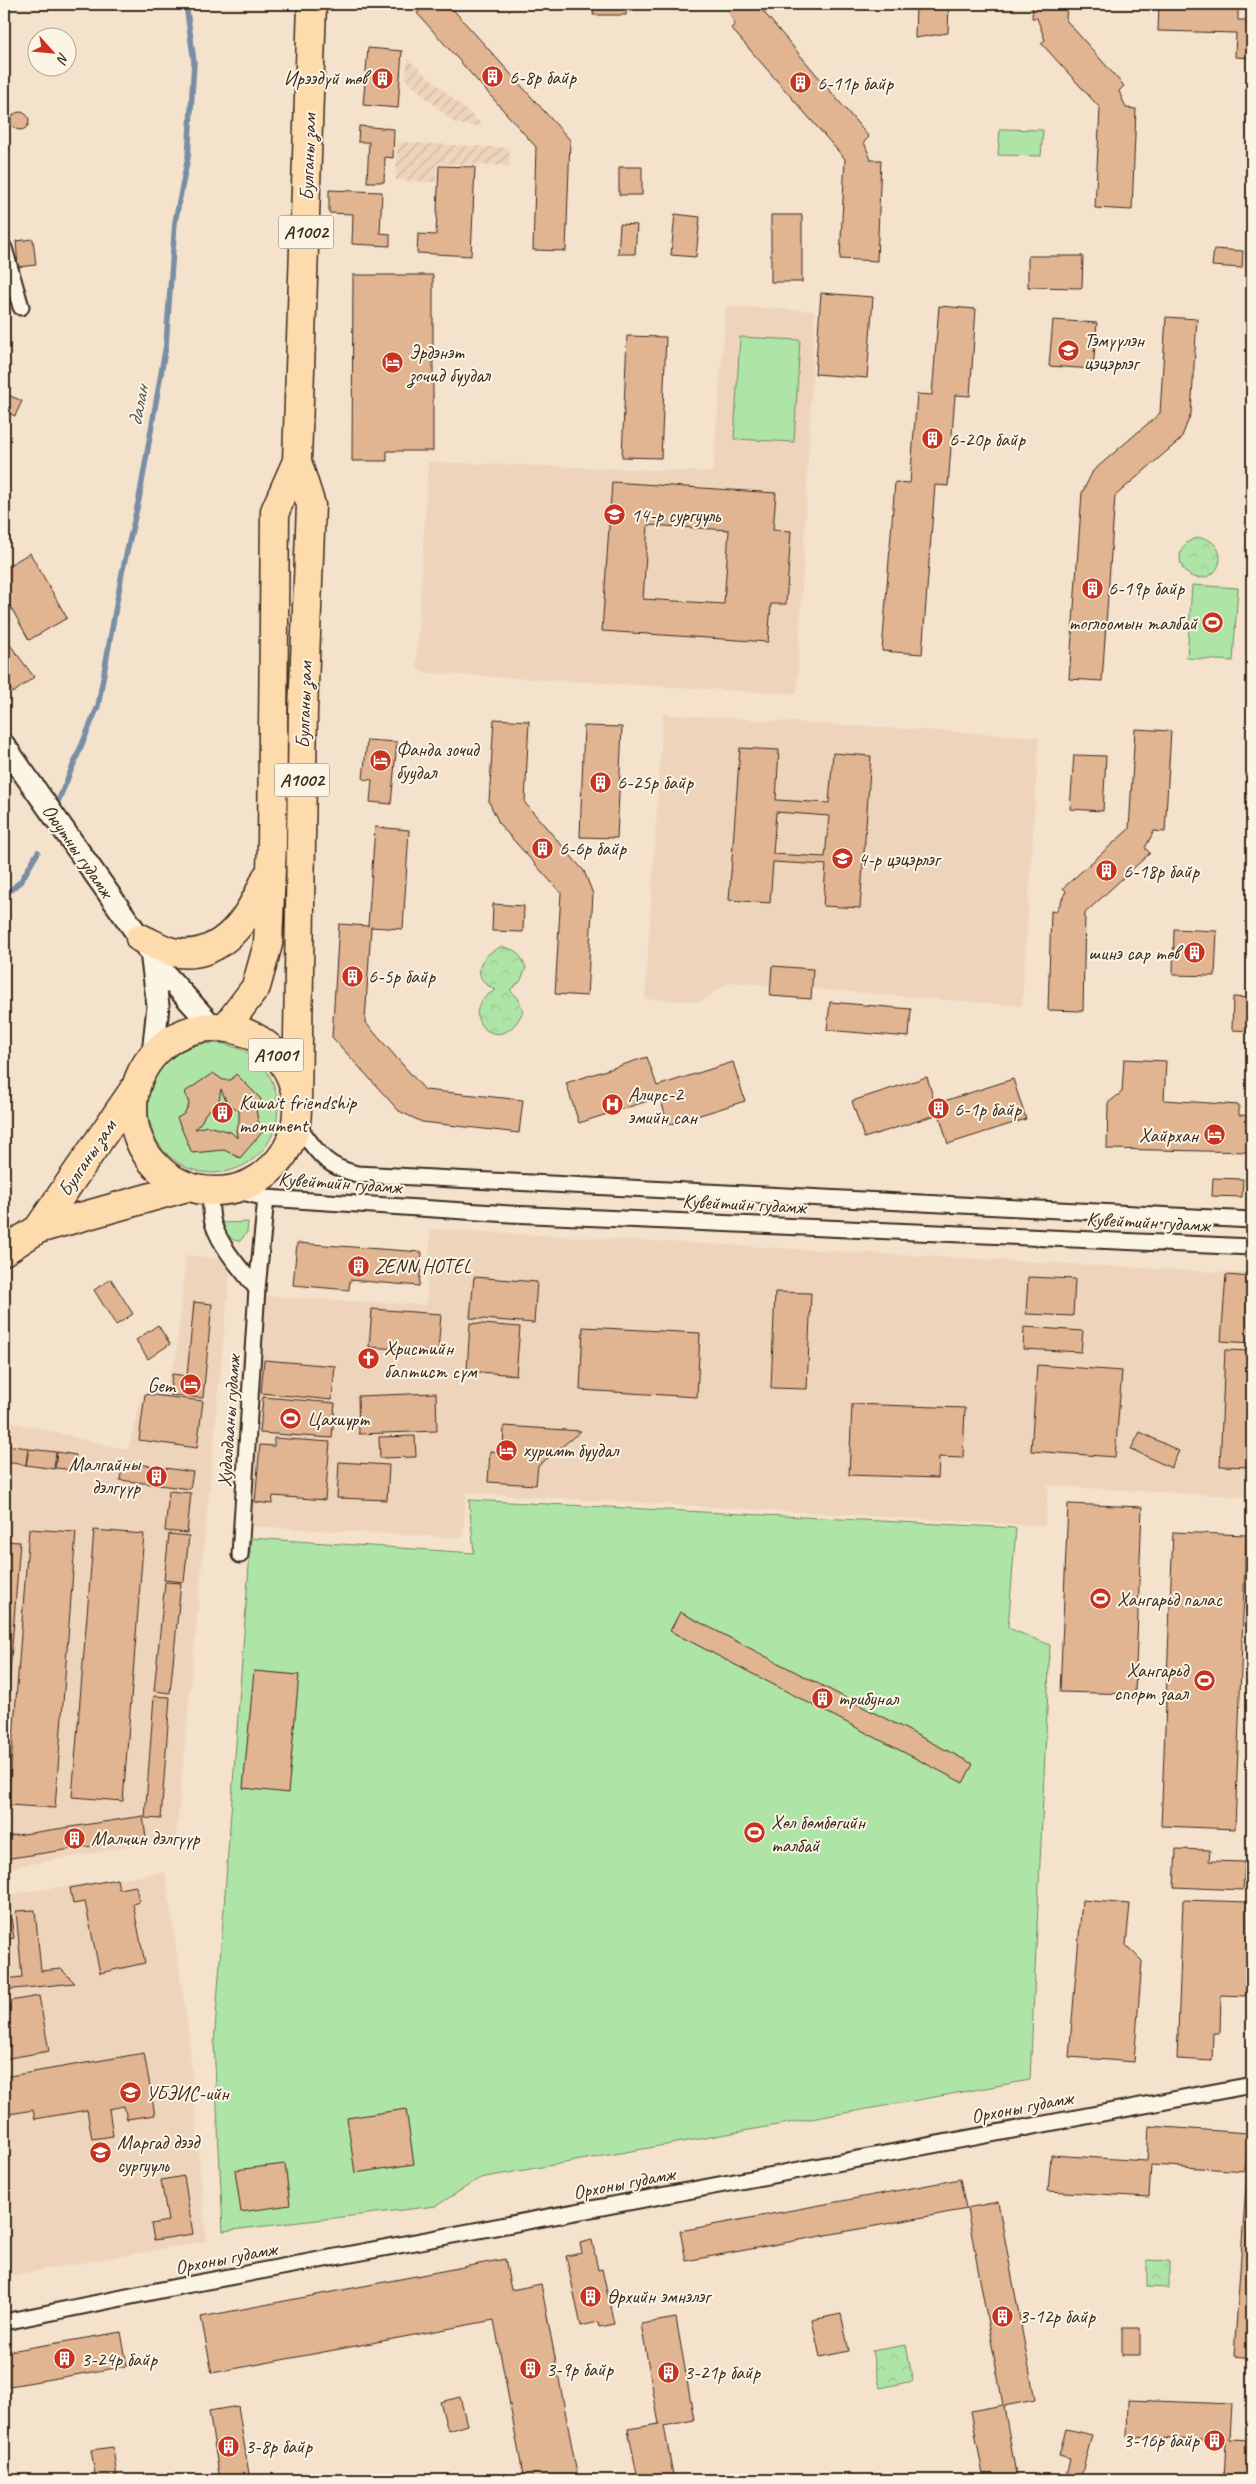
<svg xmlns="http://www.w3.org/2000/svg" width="1256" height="2484" font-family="Caveat,sans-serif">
<defs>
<pattern id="industrial-furrows" width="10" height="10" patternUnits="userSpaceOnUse" patternTransform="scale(1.25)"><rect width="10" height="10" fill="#eed4bb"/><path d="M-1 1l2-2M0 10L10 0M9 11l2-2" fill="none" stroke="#cdb6a0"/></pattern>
<pattern id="park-crowns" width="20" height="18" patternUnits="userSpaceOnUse" patternTransform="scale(1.25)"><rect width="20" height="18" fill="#aee5a7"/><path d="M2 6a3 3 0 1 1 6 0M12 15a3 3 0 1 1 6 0" fill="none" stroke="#97c58f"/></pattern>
</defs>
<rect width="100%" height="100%" fill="#f4e2cc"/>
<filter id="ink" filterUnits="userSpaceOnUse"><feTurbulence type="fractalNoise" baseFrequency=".02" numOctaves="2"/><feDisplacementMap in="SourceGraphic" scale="10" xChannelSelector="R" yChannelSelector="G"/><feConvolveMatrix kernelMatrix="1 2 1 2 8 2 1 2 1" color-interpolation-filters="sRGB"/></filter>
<g filter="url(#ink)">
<path fill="#eed4bb" d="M726 306 815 311 797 694 427 673 416 668 428 462 713 472Z
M663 714 1039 737 1022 1006 730 982 700 1002 645 999Z
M431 1229 1252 1274V1497L1048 1486 1045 1526 466 1493 463 1538 248 1526 262 1296 426 1305Z
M186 1255 231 1260 176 1838 4 1869V1420L128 1450 141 1398 162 1394 176 1358Z
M165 1872 189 2037 206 2241 4 2277V1895Z"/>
<path fill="url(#industrial-furrows)" d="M408 59 485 127 456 124 405 79Z
M397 142 510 148 509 166 437 163 436 182 396 180Z"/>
<path fill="#aee5a7" stroke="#748862" d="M1000 129 1043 130 1041 156 998 155Z
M740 337 800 340 794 442 734 439Z
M1192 585 1238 588 1233 661 1187 658Z
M148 1108a65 65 0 1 1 130 0a65 65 0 1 1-130 0Z
M248 1222 247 1232 240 1241C228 1241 226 1232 223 1223Z
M469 1500 1016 1528 1008 1628 1050 1645 1030 2080 480 2178 436 2206 223 2231 214 2044 251 1538 474 1553Z"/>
<path fill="url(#park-crowns)" stroke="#748862" d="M1180 558a20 20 0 1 1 40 0a20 20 0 1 1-40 0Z
M501 947C516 948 520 954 526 968L520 982 510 990 518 998 523 1011C501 1063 450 1012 496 990 470 979 477 956 501 947Z
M1147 2260 1169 2261V2288L1147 2287Z
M906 2345 913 2381 880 2388 872 2351Z"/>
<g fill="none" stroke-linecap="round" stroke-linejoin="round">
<path stroke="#798ea4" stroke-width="5.5" d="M57 804 98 706 122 573 139 499 166 345 175 222 188 157 194 62 186 4
M4 896 21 881 38 852"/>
</g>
<path fill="#e1b492" stroke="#3b2a1e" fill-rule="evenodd" d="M428 4H448L570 140 566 251 533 250 536 147 417 13Z
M594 4H627L626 15H593Z
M726 4H757L869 137 864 142 871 160H881L877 261 840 259 845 159 731 28 735 25Z
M916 4H949L948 33 915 38Z
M1033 4H1067L1066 20 1124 86 1119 91 1126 108 1136 109 1132 210 1095 208 1100 108 1041 43 1045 40 1037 18H1032Z
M1159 4H1238V20H1252V58L1235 57 1236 33 1158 31Z
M368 48 402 51 398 108 363 105Z
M11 121a9 9 0 1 1 18 0a9 9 0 1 1-18 0Z
M359 126 394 129 393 158 385 157 384 182H367L369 142H358Z
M439 166 475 167 471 256 417 253 418 234 436 235Z
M619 167H642V195H619Z
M329 190 382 192 380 233 390 234V246L352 244 353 214 329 213Z
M675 214 700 217 696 257 671 255Z
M771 215H802V282H771Z
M620 224 637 225 635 254H618Z
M33 239 36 265 18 267 16 241Z
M1214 249 1243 251 1242 268 1212 266Z
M1028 256H1083L1082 288 1028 287Z
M353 275H433V451H387V461H352Z
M821 293 873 297 867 378 815 374Z
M939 306 976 309 970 396 955 395 948 486 935 485 922 654 882 651 895 482 910 483 917 394 932 395Z
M1166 317 1197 319 1191 413 1181 439 1115 496 1102 681 1069 679 1082 493 1093 471 1160 413Z
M1053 320 1097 323 1093 369 1049 366Z
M627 336 666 337 661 458 622 457Z
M6 394 22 401 15 416 4 411Z
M612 482 776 493 773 530 791 531 786 604H771L768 642 602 631ZM648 525 729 530 724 604 643 599Z
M30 553 67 618 29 640 4 595V568Z
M8 642 34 677 13 693 4 680V644Z
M494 719 529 721 525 803 584 871 593 894 587 996 555 994 561 893 500 825 489 802Z
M584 726 622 727 617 838 580 837Z
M1135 729 1171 731 1165 832 1154 831 1145 848 1150 853 1085 913 1083 1011 1048 1010 1051 911 1056 912 1066 891 1063 888 1129 829Z
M367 740 397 742 391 804 370 802 372 780 363 779Z
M740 748 779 750 776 800 829 803 833 753 871 756 860 908 823 906 826 865 773 862 770 903 729 900ZM776 812 829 816 825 857 773 854Z
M1074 755 1106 756 1103 811 1070 809Z
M375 827 409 830 403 929 371 927 365 1022 425 1090 523 1100 519 1133 422 1122 399 1111 332 1037 339 924 368 926Z
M493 904 524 906 523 932 492 931Z
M1174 929 1217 931 1215 976 1173 975Z
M772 966 813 969 811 999 770 996Z
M1233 997 1252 998V1031L1232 1030Z
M830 1002 911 1009 909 1037 827 1030Z
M647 1057 657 1086 733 1062 745 1101 668 1125 660 1097 579 1123 566 1083Z
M1124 1059 1166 1061 1164 1100 1239 1105V1115L1252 1116V1152L1107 1149 1108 1103 1122 1092Z
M213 1073 223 1080H231L236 1074 261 1099 256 1109 258 1121 265 1129 240 1158 224 1150 192 1153 177 1118 184 1114 189 1104 185 1092Z
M927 1077 935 1104 1013 1079 1026 1119 948 1144 939 1114 864 1138 852 1101Z
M221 1089 226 1101 239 1111V1123L236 1129 237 1138 231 1132 207 1126 195 1129 202 1121 205 1114 219 1101Z
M1213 1178 1243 1179 1242 1197 1212 1196Z
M297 1243 422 1252 419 1286 350 1280 349 1290 293 1285Z
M1226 1275 1252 1277V1343L1221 1341Z
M474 1277 537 1282 534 1323 470 1318Z
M1028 1277 1075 1279 1073 1316 1026 1314Z
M111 1279 133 1314 116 1325 94 1290Z
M775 1292 811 1293 807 1389 771 1388Z
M194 1302 212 1304 203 1398 170 1395 172 1374 187 1376Z
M372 1309 441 1314 438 1352 369 1347Z
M470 1323 520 1327 516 1375 467 1371Z
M158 1325 170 1344 148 1359 136 1340Z
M583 1327 700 1333 697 1397 580 1390Z
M1024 1327 1083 1331 1081 1352 1023 1349Z
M1225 1350 1252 1351V1467L1220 1466Z
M264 1360 335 1366 332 1400 261 1393Z
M1037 1365 1122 1371 1115 1457 1031 1451Z
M436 1393 437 1431 359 1434 358 1396Z
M145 1394 203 1401 197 1448 139 1440Z
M263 1397 335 1403 332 1438 260 1433Z
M852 1404 965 1408 963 1458 939 1457 938 1478 849 1475Z
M504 1426 581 1431 538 1466 536 1485 488 1482 490 1451 503 1452Z
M1140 1432 1179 1451 1171 1468 1131 1449Z
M415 1436 416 1457 380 1458 379 1437Z
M274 1438 330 1442 325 1500 273 1496 272 1504 255 1502 260 1445 274 1446Z
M5 1445 28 1448 26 1465 4 1462Z
M29 1449 56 1452 54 1469 26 1465Z
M57 1452 76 1455 74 1470 55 1468Z
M123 1462 193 1472 190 1489 120 1480Z
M339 1462 389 1465 387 1500 337 1498Z
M169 1491 191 1493 187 1533 165 1531Z
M1068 1504 1142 1507 1135 1694 1060 1692Z
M29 1529 76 1532 55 1808 8 1805Z
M94 1530 144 1534 123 1801 72 1797Z
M1173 1532 1246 1535 1235 1829 1161 1826Z
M169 1534 189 1536 184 1582 164 1580Z
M4 1541 20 1542 4 1750Z
M165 1582 181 1583 170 1693 154 1691Z
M680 1612 973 1764 963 1783 670 1631Z
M254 1671 299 1675 288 1793 243 1788Z
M154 1696 170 1697 161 1819 145 1818Z
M143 1816 146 1838 4 1859V1837Z
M1176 1849 1210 1850 1209 1861 1245 1862 1243 1890 1174 1887Z
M117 1879 119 1889 136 1886 139 1902 133 1904 145 1963 100 1973 85 1902 73 1904 70 1888Z
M1082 1900 1130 1904 1126 1945 1142 1961 1134 2062 1069 2057Z
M1183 1900 1250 1902 1246 1996 1221 1995 1220 2033H1213L1212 2061 1177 2059Z
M4 1903H9L14 1938 4 1940Z
M35 1910 41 1971 61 1969 75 1983 4 1990V1979L22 1977 16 1911Z
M39 1996 49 2051 4 2059V2002Z
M144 2053 155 2115 127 2119 124 2106 109 2109 113 2136 92 2139 87 2110 35 2119 33 2110 4 2115V2123V2077Z
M406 2109 414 2164 355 2173 347 2118Z
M1149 2126 1248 2133 1245 2169H1252V2358L1234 2356 1247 2171 1151 2165 1149 2197 1048 2191 1051 2155 1147 2161Z
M285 2164 290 2205 241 2212 235 2170Z
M184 2176 193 2234 154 2240 151 2224 168 2221 161 2180Z
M960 2179 966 2208 998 2202 1035 2400 1004 2406 1017 2480H984L971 2411 1003 2405 967 2209 686 2261 680 2231Z
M592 2240 598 2270 602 2269 614 2324 599 2327 598 2322 581 2326 566 2256 582 2253 580 2243Z
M505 2259 511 2290 541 2284 578 2479 524 2480 494 2320 212 2373 201 2317Z
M841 2314 849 2351 820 2357 812 2320Z
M676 2318 694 2420 664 2426 674 2480H638L628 2429 659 2424 641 2324Z
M1122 2328H1140V2355H1122Z
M121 2332 127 2366 4 2387V2352Z
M460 2397 467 2425 448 2431 440 2402Z
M1128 2400 1232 2404 1230 2439 1252 2440V2480H1224L1226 2441 1127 2437Z
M238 2406 250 2480H220L209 2411Z
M1066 2429 1092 2435 1080 2480H1065L1070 2458 1059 2455Z
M113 2447 117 2477 96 2480 91 2450Z"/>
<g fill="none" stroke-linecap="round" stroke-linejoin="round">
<defs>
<path id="street" d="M4 248 21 307
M296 1123C316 1150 323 1166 357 1174L1252 1220
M235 1190 266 1198 510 1214 1252 1247
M210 1192C211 1202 210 1213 213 1223 221 1248 241 1269 257 1289
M240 1555 257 1289 266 1198
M4 2322 181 2286 1252 2085"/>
<path id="secondary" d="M4 745 140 938 166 975 213 1027
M152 960 158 1006 153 1054"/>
<path id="highway" d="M140 938C150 942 161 949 172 952 221 962 250 917 266 878
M133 1109a82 82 0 1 1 164 0a82 82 0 1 1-164 0Z
M225 1028 256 987 268 944 272 844 275 511 297 461
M297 1101 303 711 311 505 297 461 312 4
M38 1229 135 1088
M4 1251 38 1229 187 1187"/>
</defs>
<use href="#street" stroke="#3b2a1e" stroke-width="19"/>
<use href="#secondary" stroke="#3b2a1e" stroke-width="25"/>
<use href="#highway" stroke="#3b2a1e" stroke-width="31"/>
<use href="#street" stroke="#fcf5e5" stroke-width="15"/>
<use href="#secondary" stroke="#fcf5e5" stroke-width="21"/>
<use href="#highway" stroke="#fedbac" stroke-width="28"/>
</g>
</g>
<defs>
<symbol id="building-disc" viewBox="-11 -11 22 22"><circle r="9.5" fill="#c8321e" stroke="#fcf5e5"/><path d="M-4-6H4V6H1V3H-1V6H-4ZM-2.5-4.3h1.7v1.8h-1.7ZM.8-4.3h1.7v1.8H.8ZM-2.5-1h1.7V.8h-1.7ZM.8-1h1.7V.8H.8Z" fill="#fff"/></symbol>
<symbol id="school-disc" viewBox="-11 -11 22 22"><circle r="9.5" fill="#c8321e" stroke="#fcf5e5"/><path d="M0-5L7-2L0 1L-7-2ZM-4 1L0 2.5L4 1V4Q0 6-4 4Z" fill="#fff"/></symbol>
<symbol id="hotel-disc" viewBox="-11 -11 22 22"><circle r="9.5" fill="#c8321e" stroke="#fcf5e5"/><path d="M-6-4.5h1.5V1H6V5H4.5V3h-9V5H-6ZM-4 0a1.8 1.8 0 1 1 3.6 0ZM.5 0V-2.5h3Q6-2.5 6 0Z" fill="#fff"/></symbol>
<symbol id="stadium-disc" viewBox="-11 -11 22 22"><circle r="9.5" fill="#c8321e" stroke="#fcf5e5"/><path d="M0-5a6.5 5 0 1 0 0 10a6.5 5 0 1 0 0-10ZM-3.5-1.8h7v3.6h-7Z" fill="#fff"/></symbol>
<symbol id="hospital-disc" viewBox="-11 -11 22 22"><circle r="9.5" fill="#c8321e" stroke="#fcf5e5"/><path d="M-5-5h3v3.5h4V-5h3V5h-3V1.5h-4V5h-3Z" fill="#fff"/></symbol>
<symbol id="church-disc" viewBox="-11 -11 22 22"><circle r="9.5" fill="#c8321e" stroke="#fcf5e5"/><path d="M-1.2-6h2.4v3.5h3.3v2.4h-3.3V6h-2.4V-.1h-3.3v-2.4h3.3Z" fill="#fff"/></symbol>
<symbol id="university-disc" viewBox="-11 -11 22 22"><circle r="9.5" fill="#c8321e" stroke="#fcf5e5"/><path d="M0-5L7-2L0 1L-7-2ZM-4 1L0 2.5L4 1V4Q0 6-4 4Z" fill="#fff"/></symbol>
</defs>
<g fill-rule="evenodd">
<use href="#building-disc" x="480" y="64" width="25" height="25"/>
<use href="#building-disc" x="370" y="66" width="25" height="25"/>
<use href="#building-disc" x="788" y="70" width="25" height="25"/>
<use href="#school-disc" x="1056" y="338" width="25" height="25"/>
<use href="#hotel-disc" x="380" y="350" width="25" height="25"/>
<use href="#building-disc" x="920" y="426" width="25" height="25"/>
<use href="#school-disc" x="602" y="502" width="25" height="25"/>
<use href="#building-disc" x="1080" y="576" width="25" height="25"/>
<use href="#stadium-disc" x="1200" y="610" width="25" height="25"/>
<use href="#hotel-disc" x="368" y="748" width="25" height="25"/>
<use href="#building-disc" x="588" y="770" width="25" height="25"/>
<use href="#building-disc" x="530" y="836" width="25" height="25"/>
<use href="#school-disc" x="830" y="846" width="25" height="25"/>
<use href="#building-disc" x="1094" y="858" width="25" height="25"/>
<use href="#building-disc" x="1182" y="940" width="25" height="25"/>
<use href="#building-disc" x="340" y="964" width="25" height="25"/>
<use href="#hospital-disc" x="600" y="1092" width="25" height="25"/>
<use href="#building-disc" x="926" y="1096" width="25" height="25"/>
<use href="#building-disc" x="210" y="1100" width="25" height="25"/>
<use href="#hotel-disc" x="1202" y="1122" width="25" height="25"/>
<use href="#building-disc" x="346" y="1254" width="25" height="25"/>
<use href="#church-disc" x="356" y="1346" width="25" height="25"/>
<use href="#hotel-disc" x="178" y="1372" width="25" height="25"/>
<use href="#stadium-disc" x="278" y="1406" width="25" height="25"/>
<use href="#hotel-disc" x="494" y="1438" width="25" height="25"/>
<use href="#building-disc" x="144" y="1464" width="25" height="25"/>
<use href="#stadium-disc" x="1088" y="1586" width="25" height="25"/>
<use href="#stadium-disc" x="1192" y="1668" width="25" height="25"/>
<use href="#building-disc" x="810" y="1686" width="25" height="25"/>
<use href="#stadium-disc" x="742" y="1820" width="25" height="25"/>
<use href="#building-disc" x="62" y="1826" width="25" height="25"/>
<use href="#school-disc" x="118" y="2080" width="25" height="25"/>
<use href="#university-disc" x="88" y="2140" width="25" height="25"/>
<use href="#building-disc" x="578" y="2284" width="25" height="25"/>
<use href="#building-disc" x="990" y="2304" width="25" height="25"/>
<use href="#building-disc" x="52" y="2346" width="25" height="25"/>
<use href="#building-disc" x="518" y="2356" width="25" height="25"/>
<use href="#building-disc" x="656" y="2360" width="25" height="25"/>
<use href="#building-disc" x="1202" y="2428" width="25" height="25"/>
<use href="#building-disc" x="216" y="2434" width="25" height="25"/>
</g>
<g text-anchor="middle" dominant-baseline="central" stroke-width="4" stroke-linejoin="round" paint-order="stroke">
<g fill="#fcf5e5" stroke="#75675a" stroke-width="1">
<rect x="278.5" y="215.5" width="55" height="33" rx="4"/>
<rect x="274.5" y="763.5" width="55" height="33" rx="4"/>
<rect x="248.5" y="1038.5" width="55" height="33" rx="4"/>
</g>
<g font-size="19" font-weight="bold" fill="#3b2a1e">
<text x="306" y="232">A1002</text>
<text x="302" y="780">A1002</text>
<text x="276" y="1055">A1001</text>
</g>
<g font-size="20" fill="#3b2a1e" stroke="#fcf5e5" text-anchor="start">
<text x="509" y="77">6-8р байр</text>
<text x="367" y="78" text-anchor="end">Ирээдүй төв</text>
<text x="817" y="83">6-11р байр</text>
<text x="1084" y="340">Тэмүүлэн<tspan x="1084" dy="23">цэцэрлэг</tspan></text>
<text x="409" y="352">Эрдэнэт<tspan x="409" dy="23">зочид буудал</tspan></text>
<text x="949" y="439">6-20р байр</text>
<text x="631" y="515">14-р сургууль</text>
<text x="1108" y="588">6-19р байр</text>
<text x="1197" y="623" text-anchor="end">тоглоомын талбай</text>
<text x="396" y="749">Фанда зочид<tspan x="396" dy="23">буудал</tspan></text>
<text x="617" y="782">6-25р байр</text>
<text x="559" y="848">6-6р байр</text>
<text x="858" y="859">4-р цэцэрлэг</text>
<text x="1123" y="871">6-18р байр</text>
<text x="1179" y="953" text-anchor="end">шинэ сар төв</text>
<text x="368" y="976">6-5р байр</text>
<text x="628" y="1094">Aлирс-2<tspan x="628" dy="23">эмийн сан</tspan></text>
<text x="239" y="1102">Kuwait friendship<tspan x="239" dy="23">monument</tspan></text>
<text x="954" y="1109">6-1р байр</text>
<text x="1198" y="1135" text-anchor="end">Хайрхан</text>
<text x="374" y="1266">ZENN HOTEL</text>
<text x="384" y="1348">Христийн<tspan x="384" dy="23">баптист сүм</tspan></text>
<text x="175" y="1385" text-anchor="end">Gem</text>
<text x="307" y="1419">Цахиурт</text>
<text x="523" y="1450">хуримт буудал</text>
<text x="140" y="1464" text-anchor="end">Малгайны<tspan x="140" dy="23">дэлгүүр</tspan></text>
<text x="1117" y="1599">Хангарьд палас</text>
<text x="1188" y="1670" text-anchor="end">Хангарьд<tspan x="1188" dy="23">спорт заал</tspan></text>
<text x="838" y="1698">трибунал</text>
<text x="771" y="1822">Хөл бөмбөгийн<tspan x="771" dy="23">талбай</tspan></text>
<text x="91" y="1838">Малчин дэлгүүр</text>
<text x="146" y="2093">УБЭИС-ийн</text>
<text x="117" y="2142">Маргад дээд<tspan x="117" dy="23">сургууль</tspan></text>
<text x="607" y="2296">Өрхийн эмнэлэг</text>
<text x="1019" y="2316">3-12р байр</text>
<text x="81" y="2359">3-24р байр</text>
<text x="546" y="2369">3-9р байр</text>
<text x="684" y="2372">3-21р байр</text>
<text x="1199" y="2440" text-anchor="end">3-16р байр</text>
<text x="245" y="2446">3-8р байр</text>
</g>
<g font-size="20" fill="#3b2a1e" stroke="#fcf5e5">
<text transform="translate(308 157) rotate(-88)">Булганы зам</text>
<text transform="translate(304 705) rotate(-88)">Булганы зам</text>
<text transform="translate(78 851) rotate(55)">Оюутны гудамж</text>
<text transform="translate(87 1158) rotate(-56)">Булганы зам</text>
<text transform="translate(340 1183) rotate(4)">Кувейтийн гудамж</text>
<text transform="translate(744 1204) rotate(3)">Кувейтийн гудамж</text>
<text transform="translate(1148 1222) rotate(3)">Кувейтийн гудамж</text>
<text transform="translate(229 1421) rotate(-86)">Худалдааны гудамж</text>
<text transform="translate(1022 2107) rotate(-11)">Орхоны гудамж</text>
<text transform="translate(624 2183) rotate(-11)">Орхоны гудамж</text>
<text transform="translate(226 2258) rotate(-11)">Орхоны гудамж</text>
</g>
<g font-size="21" font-style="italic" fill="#555456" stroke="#fcf5e5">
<text transform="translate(138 406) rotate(-79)">далан</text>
</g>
</g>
<rect width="1256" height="2484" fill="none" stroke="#fcf5e5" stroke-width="20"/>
<rect x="10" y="10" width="1236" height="2464" fill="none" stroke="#3b2a1e" stroke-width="2" filter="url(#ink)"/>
<g transform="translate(52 52) rotate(117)"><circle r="24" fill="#fcf5e5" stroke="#afa495"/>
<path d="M0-4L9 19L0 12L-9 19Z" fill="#c8321e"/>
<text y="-8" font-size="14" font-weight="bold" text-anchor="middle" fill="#3b2a1e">N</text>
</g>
</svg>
